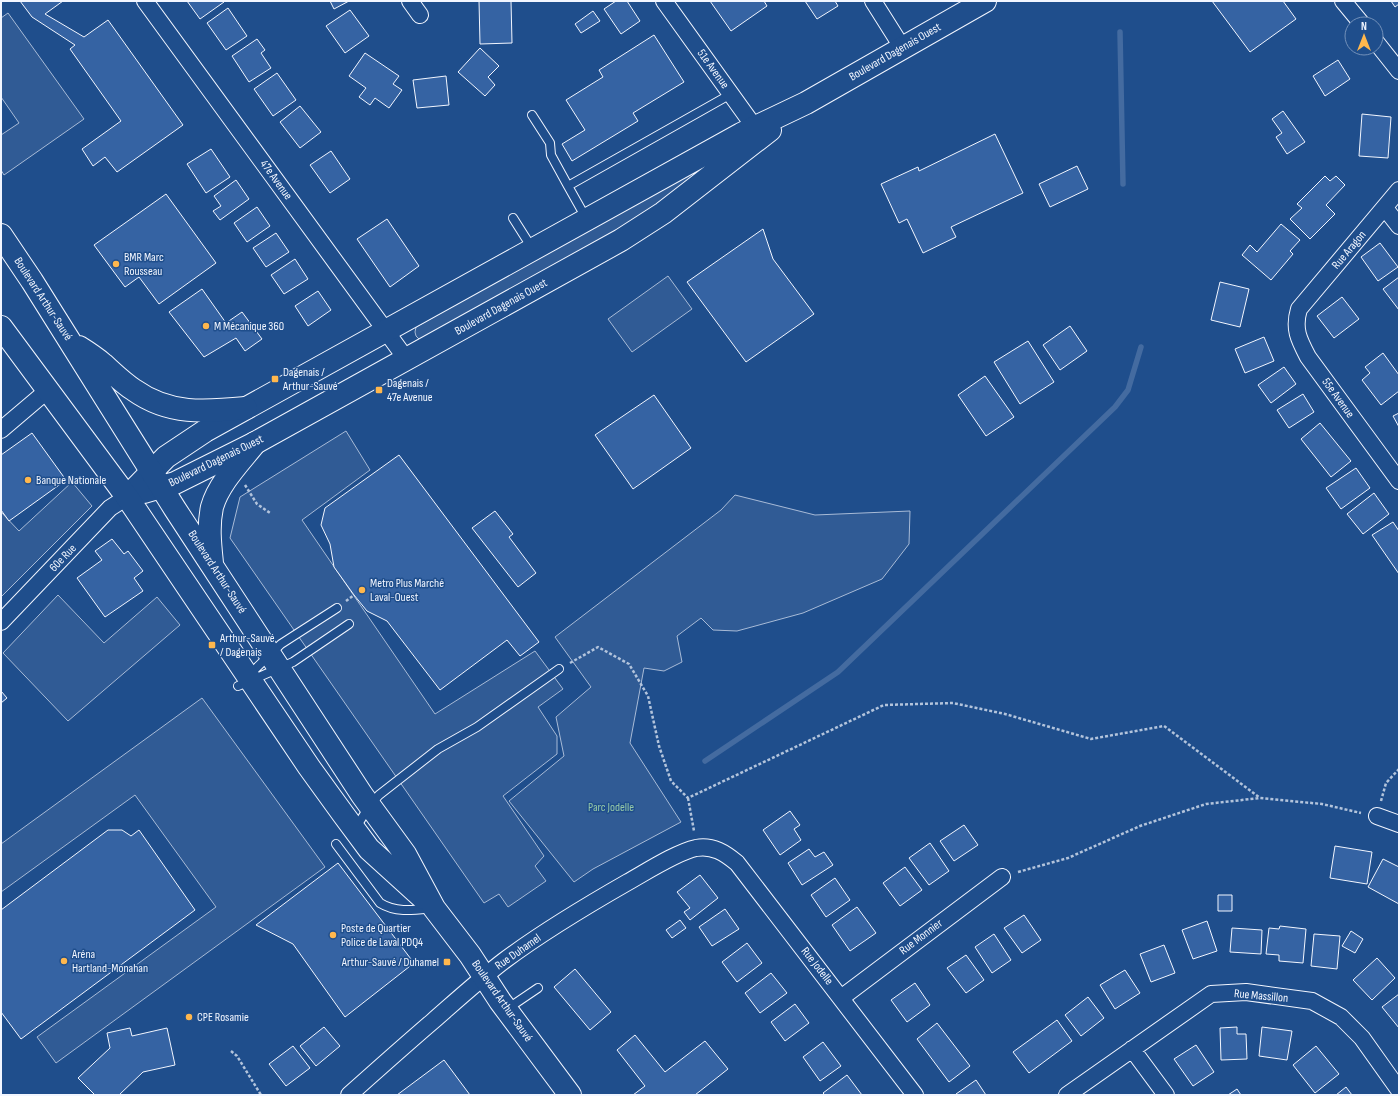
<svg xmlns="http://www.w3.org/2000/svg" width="1400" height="1096" font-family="'Sofia Sans Condensed',sans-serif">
<rect width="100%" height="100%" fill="#1f4e8c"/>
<path fill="#305b95" stroke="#a8bbd7" d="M8 13 84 119 4 175 1 170V135L19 123 1 97V18Z
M708 163 710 165 635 220 420 340 416 336 415 332 416 327Z
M668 276 692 309 632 352 608 319Z
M346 431 370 470 302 520 435 714 535 651 563 689 538 707 557 736V754L503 796 544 856 535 866 546 881 508 907 499 894 484 903 230 538 240 497Z
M72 482 92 506 1 597V512L19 531Z
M735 495 815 515 910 511 909 544 882 579 803 613 737 631 713 630 701 618 677 636 682 662 664 671 644 668 630 743 681 822 593 869 574 882 509 801 564 756 556 717 591 687 555 637 721 510Z
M58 595 104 643 157 597 180 625 68 721 3 653Z
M202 698 325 867 56 1063 37 1037 216 907 135 795 1 892V844Z"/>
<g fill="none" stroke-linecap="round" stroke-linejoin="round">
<path stroke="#446ba0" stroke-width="5.5" d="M1120 32 1123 184
M705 761 838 672 1115 407 1128 390 1141 347"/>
</g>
<path fill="#3563a3" stroke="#f2f6ff" d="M20 1H63L45 14 84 37 108 20 183 125 117 172 105 157 93 166 82 149 121 121 70 49 75 45 32 17Z
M187 1H224V2L200 19Z
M330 1H349L334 9Z
M479 1H511L512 43 480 44Z
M616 1H627L640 21 621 34 604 9Z
M710 1H764L767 6 731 31Z
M805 1H835L838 6 817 19Z
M1212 1H1283L1296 19 1250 52Z
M1391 1H1399V4L1395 7Z
M228 8 247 36 226 50 207 23Z
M350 10 369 36 345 53 326 26Z
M593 11 600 21 581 33 575 24Z
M654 35 684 82 633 113 638 121 572 161 562 144 585 130 566 100 603 77 599 70Z
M257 39 265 50 261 53 271 68 249 82 232 56Z
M480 48 499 66 488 77 495 85 485 96 458 72Z
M365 53 399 76 393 84 402 90 389 108 375 98 370 105 359 97 366 88 349 76Z
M1338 60 1350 79 1325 96 1313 76Z
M277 73 296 100 273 116 254 89Z
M446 76 449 105 417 108 413 80Z
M300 106 321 132 300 148 280 122Z
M1283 111 1305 142 1287 154 1276 137 1282 133 1272 119Z
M1362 114 1391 117 1388 158 1359 156Z
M995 134 1023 193 951 227 956 237 923 253 907 219 899 223 881 184 918 167 919 171Z
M211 149 230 177 206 193 187 164Z
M331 151 350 179 330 193 310 165Z
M1077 166 1088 189 1050 207 1039 184Z
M1325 176 1330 181 1336 176 1345 185 1326 205 1335 214 1310 239 1290 219 1302 208 1297 204Z
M236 180 249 199 220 220 213 211 221 206 214 196Z
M166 194 216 263 159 304 139 277 125 287 94 245Z
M257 207 270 226 247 242 234 223Z
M387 219 419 266 390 287 357 239Z
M1281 224 1300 240 1290 251 1293 254 1271 280 1242 255 1250 245 1257 252Z
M763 229 773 259 814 314 746 362 687 282Z
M276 233 289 252 266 267 253 248Z
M1380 243 1398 267 1378 281 1361 257Z
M295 259 308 279 284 294 271 275Z
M1399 277V310L1383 289Z
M1220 282 1249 289 1240 327 1211 320Z
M202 289 226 323 242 312 262 339 245 351 236 338 204 357 169 312Z
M318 291 331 310 308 326 295 306Z
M1342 297 1359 319 1334 338 1317 316Z
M1070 326 1087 351 1060 370 1043 345Z
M1264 337 1274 361 1245 373 1235 349Z
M1028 341 1054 382 1020 404 994 362Z
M1383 353 1399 375V391L1381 405 1362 380 1370 373 1365 367Z
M1284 367 1296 384 1271 403 1258 385Z
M985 376 1014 417 986 436 958 395Z
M1303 394 1314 412 1289 428 1277 410Z
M654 395 691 448 633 489 595 435Z
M1399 413V427L1393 416Z
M1320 423 1351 461 1331 477 1301 439Z
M32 433 66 480 9 521 1 510V455Z
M399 455 539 642 520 656 507 640 440 690 387 621 367 611 354 595 334 567 330 544 321 525 325 508Z
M1356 468 1370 488 1341 509 1326 488Z
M1374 493 1389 514 1363 534 1347 514Z
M495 511 513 534 509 537 536 573 518 587 472 528Z
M1393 522 1399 531V574L1372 535Z
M112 539 124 554 128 551 143 571 134 578 143 591 105 617 77 578 102 560 95 551Z
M1 691 7 698 1 703Z
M790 811 800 825 794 829 801 840 780 855 763 830Z
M964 825 978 845 954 861 940 841Z
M108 830H122L131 836 139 830 195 910 21 1039 1 1012V910Z
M930 843 949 871 929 885 909 858Z
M1335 846 1372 852 1367 884 1330 878Z
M809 849 815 857 824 852 833 865 802 885 788 863Z
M1383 859 1399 867V904L1368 887Z
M338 863 414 963 345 1017 293 944 256 925Z
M905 867 922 890 900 906 883 883Z
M700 875 718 898 690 920 684 912 690 908 677 892Z
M835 878 850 900 826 917 811 895Z
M1218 895H1232V911H1218Z
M857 907 876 933 850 951 832 925Z
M725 909 739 929 712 946 699 927Z
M1024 915 1041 940 1022 953 1004 928Z
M680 920 686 928 672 938 666 930Z
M1207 921 1217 951 1193 959 1182 930Z
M1280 926 1306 929 1303 963 1279 961V955L1266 954 1269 928 1279 929Z
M1232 928 1262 930 1261 954 1230 952Z
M1351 931 1363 939 1355 953 1342 946Z
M994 934 1011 960 992 973 975 947Z
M1314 934 1340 936 1337 969 1311 966Z
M747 943 762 963 737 982 722 962Z
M1164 945 1175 973 1151 982 1140 954Z
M966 955 984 980 966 993 947 968Z
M1377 958 1395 978 1372 1000 1353 980Z
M575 969 611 1012 590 1030 554 987Z
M1125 970 1140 993 1115 1009 1100 985Z
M771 973 787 993 760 1013 745 993Z
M915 983 930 1005 907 1022 891 1000Z
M1399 994V1028L1382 1007Z
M1088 997 1104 1018 1081 1036 1065 1015Z
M795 1004 809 1023 785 1041 771 1022Z
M1057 1020 1072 1041 1029 1073 1013 1052Z
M937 1023 970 1066 949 1082 917 1039Z
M324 1027 340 1046 316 1066 300 1046Z
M1237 1027V1034H1246L1247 1059 1221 1060 1220 1028Z
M1262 1027 1292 1031 1287 1060 1259 1056Z
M130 1028 132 1036 167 1028 175 1065 143 1072 119 1095H95L78 1078 110 1048 107 1033Z
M635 1035 665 1072 705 1041 728 1069 695 1095H633L645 1086 617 1050Z
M823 1042 841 1066 820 1081 803 1057Z
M1196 1045 1214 1072 1193 1086 1174 1059Z
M293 1046 310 1068 286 1086 269 1064Z
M1316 1046 1339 1074 1315 1093 1293 1065Z
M444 1060 470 1095H397Z
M847 1075 862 1095H825L823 1093Z
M976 1080 986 1095H957L956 1094Z
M1346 1087 1352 1095H1336Z
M1237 1089 1241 1095H1228Z"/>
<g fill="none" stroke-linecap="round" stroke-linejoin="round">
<defs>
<path id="service" d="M532 115 550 143 551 155 568 186
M513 218 532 248
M586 218 568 186 731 94
M248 676 281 644 337 608
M238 686 293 662 349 624
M355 829 370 805 379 795 438 749 477 727 559 669
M336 844 380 903C396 913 414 910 432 908
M507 1009 538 988"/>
<path id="minor" d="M145 1 407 360
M410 1 420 15
M664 1 761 136
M873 1 902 47
M1343 1 1362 24
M1376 42 1399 71
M1399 190 1299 309C1293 329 1299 340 1308 357L1399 481
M1385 208 1399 226
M1 430 48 390
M1 622 110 508 127 497
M1377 816 1399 824
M841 998 1002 877
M1132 1049 1166 1095
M349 1095C377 1070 405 1045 433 1021 457 1000 480 979 505 960 544 931 586 906 628 882 646 872 677 852 696 848 713 845 725 853 737 863L915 1095
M1067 1095 1211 994 1246 992 1312 1001 1341 1017 1362 1038 1399 1090"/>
<path id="secondary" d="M144 492 175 483 255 443 621 240 663 213 770 130
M127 497 166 457 205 431 741 134 806 103 985 1"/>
<path id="primary" d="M1 235 32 281 175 509 362 795 405 854 434 908 470 955 500 1001 570 1095
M1 327 127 497 309 767 343 814 369 849 423 898
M79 347C87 352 96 358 103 364 113 373 123 383 134 390 169 415 205 412 246 408
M212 563C210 544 208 526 212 507 219 483 240 462 255 443"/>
</defs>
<use href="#service" stroke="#f2f6ff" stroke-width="10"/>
<use href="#minor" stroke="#f2f6ff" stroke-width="18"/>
<use href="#secondary" stroke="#f2f6ff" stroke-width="24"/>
<use href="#primary" stroke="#f2f6ff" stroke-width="24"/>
<path stroke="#b3c4dc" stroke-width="2.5" stroke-dasharray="3 2" stroke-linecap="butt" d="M245 485 257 504 270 513
M346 601 354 595
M570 663 598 647 629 664 648 696 659 746 671 781 688 798 884 705 953 703 1005 714 1091 739 1164 726 1260 798
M688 798 694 831
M1381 801 1386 783 1399 769
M1018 872 1068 858 1140 826 1206 804 1260 798 1322 804 1361 813
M231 1051 237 1056 261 1095"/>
<use href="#service" stroke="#1f4e8c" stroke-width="8"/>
<use href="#minor" stroke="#1f4e8c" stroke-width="16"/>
<use href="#secondary" stroke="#1f4e8c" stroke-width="22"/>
<use href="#primary" stroke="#1f4e8c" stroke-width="22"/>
</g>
<g fill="#ffb74d" stroke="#1f4e8c" stroke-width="1.5">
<circle cx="116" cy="264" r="4"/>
<circle cx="206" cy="326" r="4"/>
<rect x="271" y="375" width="8" height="8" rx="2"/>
<rect x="375" y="386" width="8" height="8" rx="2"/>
<circle cx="28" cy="480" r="4"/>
<circle cx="362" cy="590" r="4"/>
<rect x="208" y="641" width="8" height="8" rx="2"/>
<circle cx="333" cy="935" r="4"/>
<circle cx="64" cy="961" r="4"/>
<rect x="443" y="958" width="8" height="8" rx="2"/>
<circle cx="189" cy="1017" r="4"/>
</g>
<g text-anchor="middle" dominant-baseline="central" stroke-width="3" stroke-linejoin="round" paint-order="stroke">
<g font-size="12" fill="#f2f6ff" stroke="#1f4e8c">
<text transform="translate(895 52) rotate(-30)">Boulevard Dagenais Ouest</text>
<text transform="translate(713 69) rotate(54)">51e Avenue</text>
<text transform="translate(276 180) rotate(54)">47e Avenue</text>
<text transform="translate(1349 250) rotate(-50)">Rue Aragon</text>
<text transform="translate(43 299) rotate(57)">Boulevard Arthur-Sauvé</text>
<text transform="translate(501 307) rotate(-29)">Boulevard Dagenais Ouest</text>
<text transform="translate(1338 398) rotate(54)">55e Avenue</text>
<text transform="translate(216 461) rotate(-26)">Boulevard Dagenais Ouest</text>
<text transform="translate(63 558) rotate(-46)">60e Rue</text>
<text transform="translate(217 572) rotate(57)">Boulevard Arthur-Sauvé</text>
<text transform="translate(921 937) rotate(-37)">Rue Monnier</text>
<text transform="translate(518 952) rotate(-35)">Rue Duhamel</text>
<text transform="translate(817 966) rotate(52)">Rue Jodelle</text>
<text transform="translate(1261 996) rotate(5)">Rue Massillon</text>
<text transform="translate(502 1001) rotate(55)">Boulevard Arthur-Sauvé</text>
</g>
<g font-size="12" fill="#f2f6ff" stroke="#1f4e8c" text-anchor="start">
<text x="124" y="257">BMR Marc<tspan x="124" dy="14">Rousseau</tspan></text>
<text x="214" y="326">M Mécanique 360</text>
<text x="283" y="372">Dagenais /<tspan x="283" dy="14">Arthur-Sauvé</tspan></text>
<text x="387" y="383">Dagenais /<tspan x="387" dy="14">47e Avenue</tspan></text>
<text x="36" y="480">Banque Nationale</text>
<text x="370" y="583">Metro Plus Marché<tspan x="370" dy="14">Laval-Ouest</tspan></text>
<text x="220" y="638">Arthur-Sauvé<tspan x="220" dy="14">/ Dagenais</tspan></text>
<text x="341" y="928">Poste de Quartier<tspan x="341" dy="14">Police de Laval PDQ4</tspan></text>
<text x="72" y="954">Aréna<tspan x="72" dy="14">Hartland-Monahan</tspan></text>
<text x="439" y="962" text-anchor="end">Arthur-Sauvé / Duhamel</text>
<text x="197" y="1017">CPE Rosamie</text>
</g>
<g font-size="12" fill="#97c8a6" stroke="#1f4e8c">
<text x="611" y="807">Parc Jodelle</text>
</g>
</g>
<rect width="1400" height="1096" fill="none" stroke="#f2f6ff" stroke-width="4"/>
<g transform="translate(1364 36)"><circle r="19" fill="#1f4e8c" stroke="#7391ba"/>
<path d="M0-3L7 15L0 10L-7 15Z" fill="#ffb74d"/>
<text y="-6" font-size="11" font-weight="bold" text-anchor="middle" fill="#f2f6ff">N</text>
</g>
</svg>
